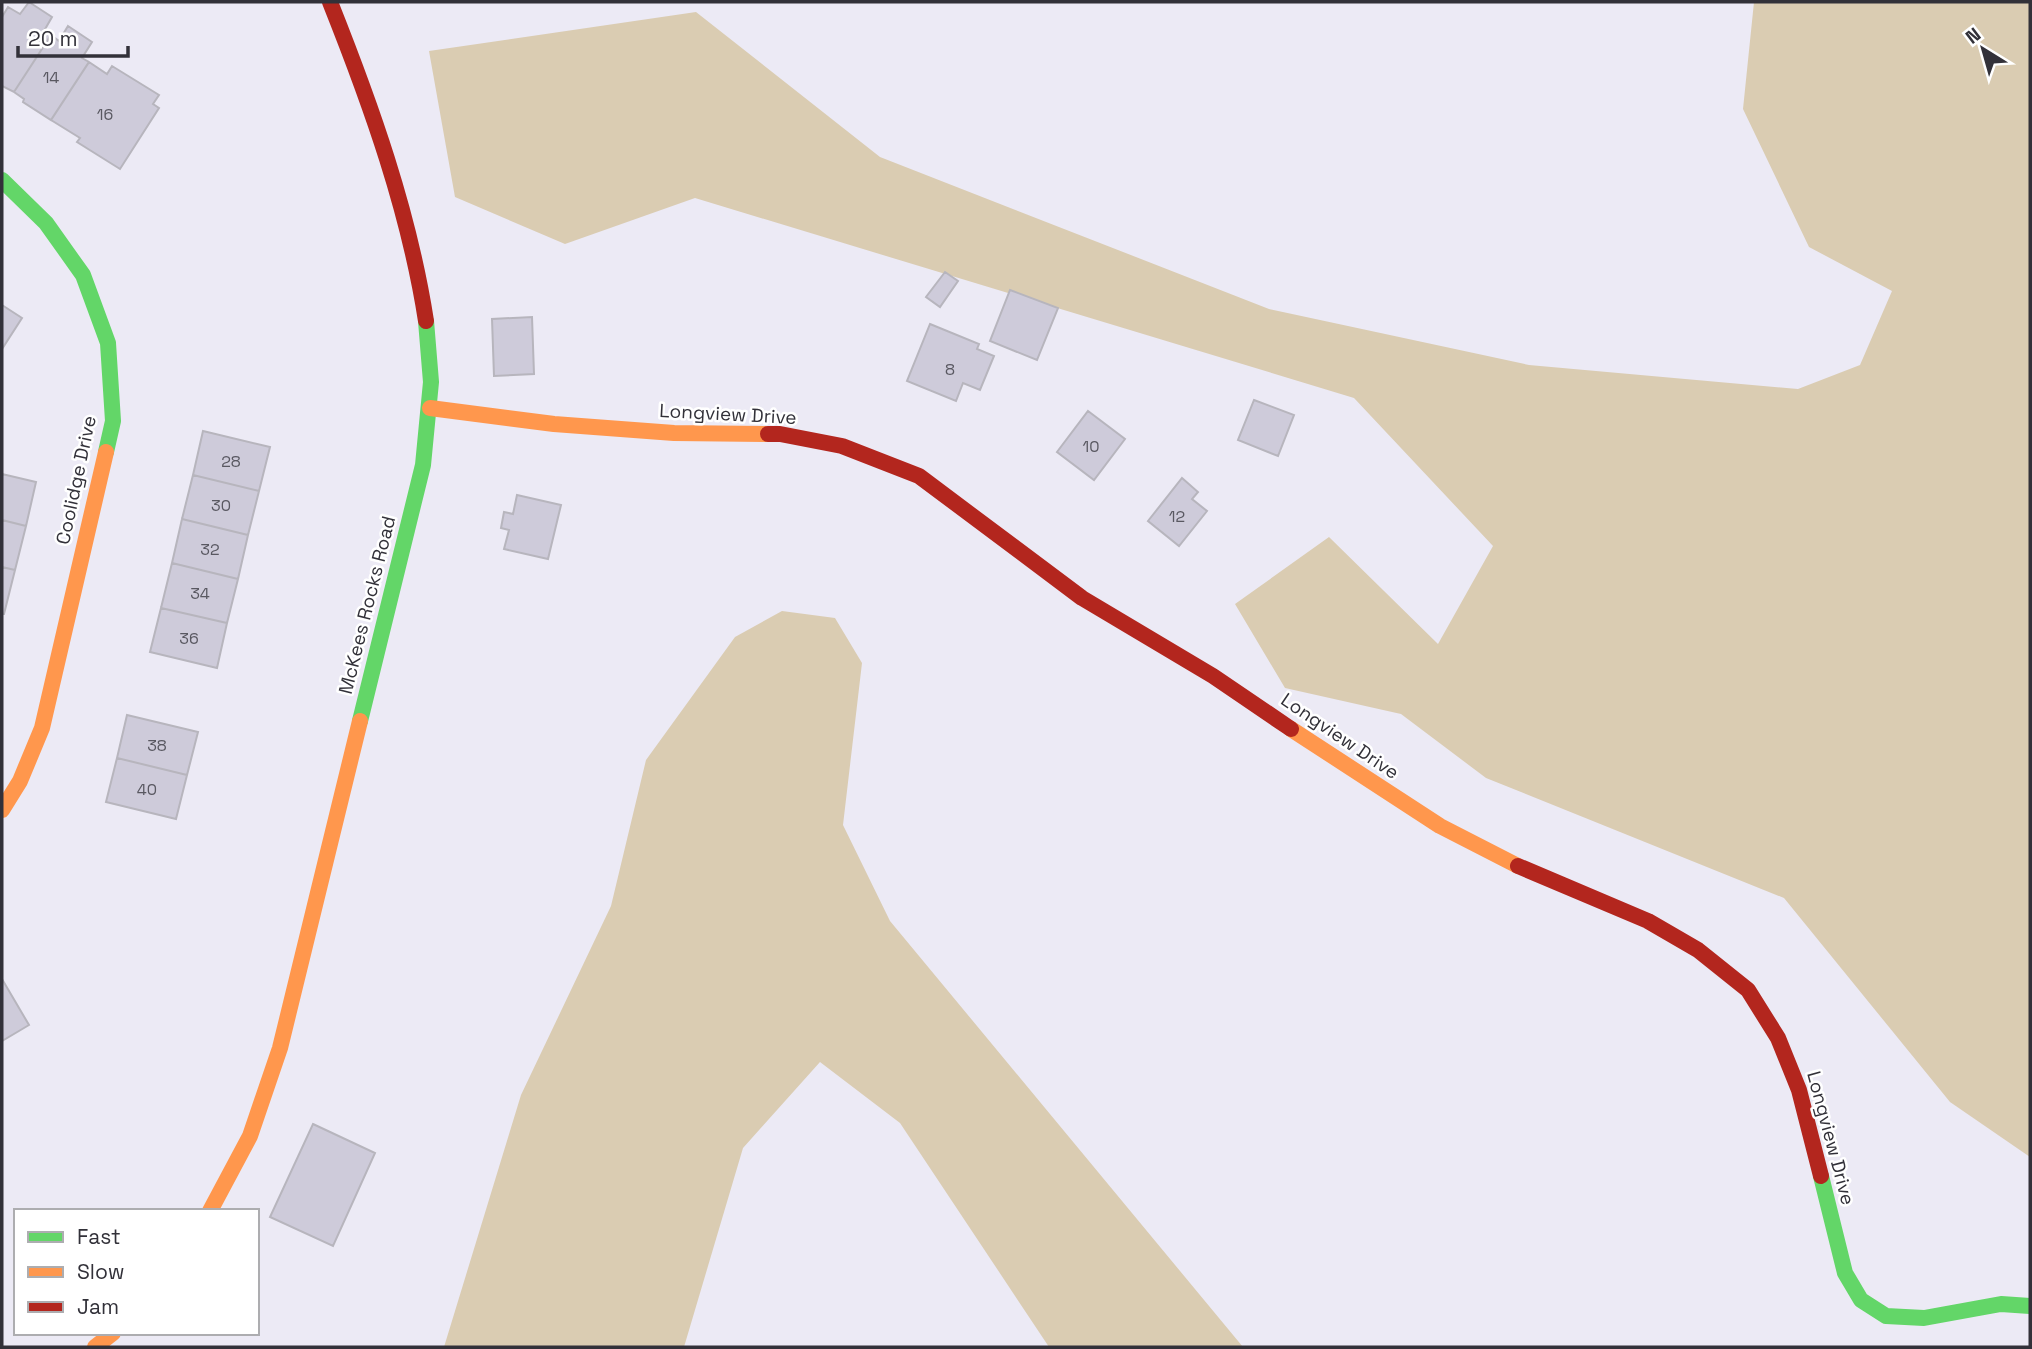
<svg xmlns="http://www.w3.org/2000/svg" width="2032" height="1349" font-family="'Space Grotesk',sans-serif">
<rect width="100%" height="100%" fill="#eceaf5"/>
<path fill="#daccb2" d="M1754 2H2030V1157L1950 1102 1784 898 1486 778 1401 714 1285 688 1235 604 1329 537 1438 644 1493 546 1354 398 695 198 565 244 455 197 429 51 696 12 880 157 1269 309 1529 365 1798 389 1860 365 1892 291 1809 247 1743 109Z
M782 611 835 618 862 663 843 825 890 921 1243 1347H1049L900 1123 820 1062 743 1148 684 1347H444L521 1095 611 906 646 760 735 637Z"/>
<path fill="#cecbda" stroke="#b7b5bd" stroke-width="2" d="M29 2 52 17 44 31 51 35 14 92 2 86V17L8 7 20 14Z
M68 26 92 42 82 58 89 62 51 120 23 102 24 99 14 92 51 35 59 41Z
M89 62 107 74 112 66 159 95 153 104 159 108 120 169 77 142 80 138 51 120Z
M945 272 958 281 940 307 926 297Z
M1010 290 1058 308 1037 360 990 341Z
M2 305 22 318 2 349Z
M532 317 534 374 494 376 492 319Z
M930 324 979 344 977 349 994 356 980 390 963 383 956 401 907 381Z
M1254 400 1294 415 1278 456 1238 440Z
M1088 411 1125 439 1094 480 1057 452Z
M203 431 270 447 259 491 193 475Z
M2 474 36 482 26 526 2 520Z
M193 475 259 491 248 535 182 519Z
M1182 478 1198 492 1192 499 1207 511 1179 546 1148 521Z
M517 495 561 505 548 559 504 549 509 530 501 528 504 512 513 514Z
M182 519 248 535 238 579 172 563Z
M2 520 26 526 15 570 2 567Z
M172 563 238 579 227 623 161 608Z
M2 567 15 570 4 614H2Z
M161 608 227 623 217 668 150 652Z
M127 715 198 732 187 775 117 758Z
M117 758 187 775 176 819 106 802Z
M2 979 29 1025 2 1041Z
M313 1124 375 1153 333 1246 270 1217Z"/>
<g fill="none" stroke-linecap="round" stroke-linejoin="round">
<path stroke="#63d668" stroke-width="16" d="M2 180 46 223 83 275 108 343 113 421 106 452
M360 721 423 465 431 382 426 321
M1821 1176 1845 1273 1861 1300 1886 1316 1924 1318 2001 1304 2030 1306"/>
<path stroke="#ff974d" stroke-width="16" d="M430 408 554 424 674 433 768 434
M1291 729 1440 826 1518 866
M2 810 20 781 42 728 106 452
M210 1211 250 1136 280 1048 360 721
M95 1347 113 1333"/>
<path stroke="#b3261e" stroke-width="16" d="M330 2C371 105 409 211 426 321
M768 434H780L842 446 919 476 1082 598 1213 676 1291 729
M1518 866 1648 921 1698 950 1748 990 1778 1038 1799 1090 1821 1176"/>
</g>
<g text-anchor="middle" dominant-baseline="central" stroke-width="5" stroke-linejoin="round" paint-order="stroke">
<g font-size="16" fill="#595861">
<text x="51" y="77">14</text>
<text x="105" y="114">16</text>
<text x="950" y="369">8</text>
<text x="1091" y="446">10</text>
<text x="231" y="461">28</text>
<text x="221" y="505">30</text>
<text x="1177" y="516">12</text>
<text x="210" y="549">32</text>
<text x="200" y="593">34</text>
<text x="189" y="638">36</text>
<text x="157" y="745">38</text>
<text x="147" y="789">40</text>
</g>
<g font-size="19" fill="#323139" stroke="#fff">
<text transform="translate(728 414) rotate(3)">Longview Drive</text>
<text transform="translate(76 480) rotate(-78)">Coolidge Drive</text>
<text transform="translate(367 605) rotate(-76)">McKees Rocks Road</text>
<text transform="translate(1340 736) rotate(34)">Longview Drive</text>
<text transform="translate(1831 1138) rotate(75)">Longview Drive</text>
</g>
</g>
<rect width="2032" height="1349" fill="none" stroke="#323139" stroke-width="7"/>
<rect x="14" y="1209" width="245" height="126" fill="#ffffff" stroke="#adadb0" stroke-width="2"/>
<rect x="28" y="1232" width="35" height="10" fill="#63d668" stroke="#adadb0" stroke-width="2"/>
<text x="77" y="1244" font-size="21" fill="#323139">Fast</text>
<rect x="28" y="1267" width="35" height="10" fill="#ff974d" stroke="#adadb0" stroke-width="2"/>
<text x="77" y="1279" font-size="21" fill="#323139">Slow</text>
<rect x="28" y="1302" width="35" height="10" fill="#b3261e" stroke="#adadb0" stroke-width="2"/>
<text x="77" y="1314" font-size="21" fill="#323139">Jam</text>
<g transform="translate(1983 49) rotate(323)" stroke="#ffffff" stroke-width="5" paint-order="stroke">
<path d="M0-5L12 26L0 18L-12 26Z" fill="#323139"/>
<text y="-10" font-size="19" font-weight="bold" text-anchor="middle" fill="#323139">N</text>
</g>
<path d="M18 46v10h110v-10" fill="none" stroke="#323139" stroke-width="3.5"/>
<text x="28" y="46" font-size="21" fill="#323139" stroke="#ffffff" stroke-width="5" paint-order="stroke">20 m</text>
</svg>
